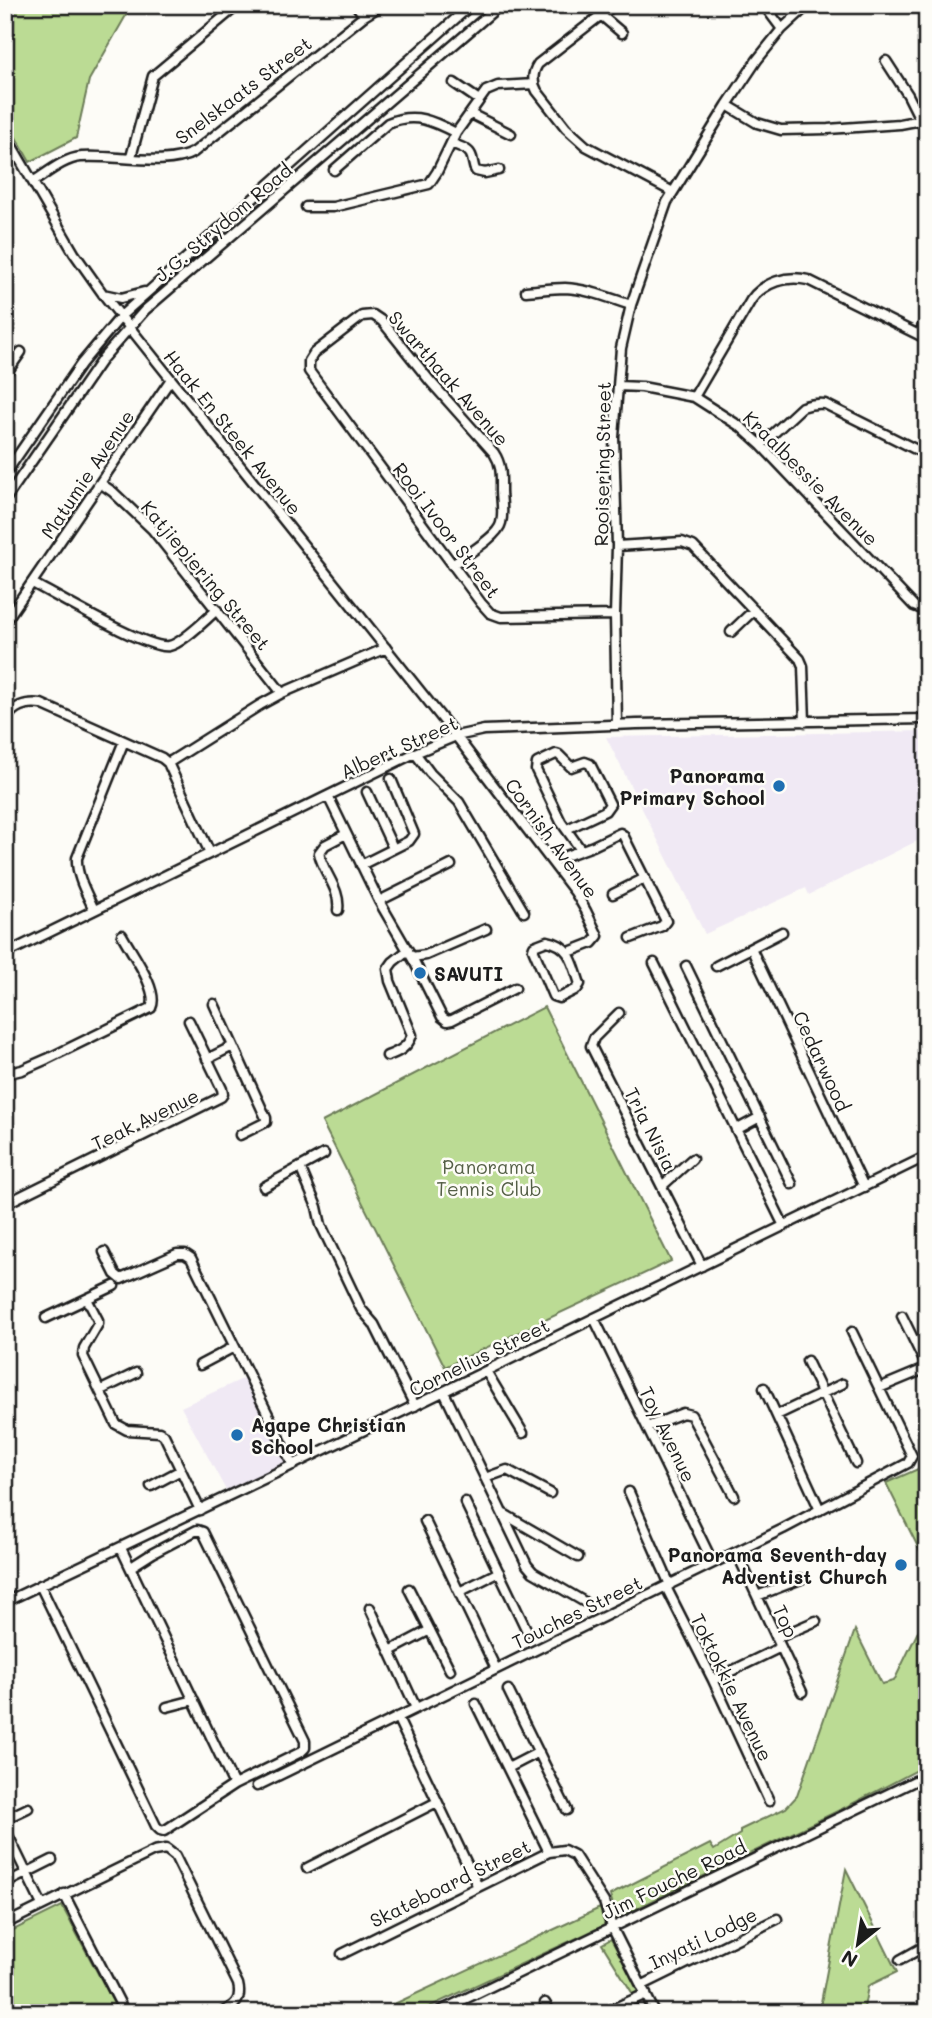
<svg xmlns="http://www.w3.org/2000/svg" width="932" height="2018" font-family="Mali,sans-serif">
<rect width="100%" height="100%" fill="#fdfcf7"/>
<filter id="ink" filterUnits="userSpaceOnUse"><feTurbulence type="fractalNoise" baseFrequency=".0143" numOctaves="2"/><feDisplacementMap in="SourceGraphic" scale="14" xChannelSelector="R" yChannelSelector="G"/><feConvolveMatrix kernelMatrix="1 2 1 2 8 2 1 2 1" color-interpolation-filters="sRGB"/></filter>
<g filter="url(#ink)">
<path fill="#f0e9f4" d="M927 731V836L809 895 806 888 705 934 606 737Z
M249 1376 292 1465 229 1496 181 1407Z"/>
<path fill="#bbdb94" stroke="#6c7c58" stroke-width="2" d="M5 5H132L89 80 76 138 30 162 5 118Z
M544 1007 671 1261 445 1367 322 1122Z
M927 1465V1565L886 1483Z
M927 1613V1765L850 1805 617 1918 610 1895 710 1844 714 1850 740 1834V1830L786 1808 797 1796 855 1630 882 1684 894 1681Z
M846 1869 897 1972 868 1986 863 2013H819Z
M62 1906 119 2013H5V1934Z
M600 1908 605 1925 416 2013H375Z
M611 1939 639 1990 633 1994 602 1944Z"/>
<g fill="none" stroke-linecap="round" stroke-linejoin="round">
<path stroke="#61889b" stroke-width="2.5" d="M5 25 6 5"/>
<defs>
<path id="minor" d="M356 5 364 16
M614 5 538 64C532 73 532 82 537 91L566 128 586 146 673 192
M764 5 782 29
M602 16 622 33
M886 61 908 95 927 133
M454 83 479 100
M727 105 757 123 781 130 828 129 900 124 921 120
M471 114 511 134
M5 134 74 253 103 294 456 736 575 892 586 911 598 936 592 943 569 952
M451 143C457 146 468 148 471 155 474 161 472 165 476 171L485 173 499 170
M131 157 153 76 238 5
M334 170 388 123C415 112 433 121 456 133
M33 182C47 173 65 158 81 157 114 154 166 168 194 152L364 16 382 5
M306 207H333L429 184 437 172 456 133 486 91 498 86 534 84
M526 291C539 290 553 288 565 288 588 289 609 298 631 305
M103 294 121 298 144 292
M5 323 8 327
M919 335 927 317
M5 375 21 352
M618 386 642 387 694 397 741 427 761 445 914 606 927 611
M694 397 751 300C764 282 787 275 808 280L927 339
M761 445 802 407C810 404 816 403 825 404L927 455
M5 474 81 364 122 315 471 5
M100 483 113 492 152 529 282 693
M5 500 103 358 145 310 500 5
M617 546 682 542 693 546 800 659 803 666 805 722
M452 565C464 556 498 537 501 523 504 512 501 500 501 490 501 476 502 465 494 453L430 381 382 321 373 315 362 316 314 353 309 361V371L481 603 490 613 501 617 615 615
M32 583C56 595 147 650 169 646 182 644 206 619 217 610
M5 622 171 379
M731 632 754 610
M5 720C14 706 25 702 41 704L162 758 168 763 210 853
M617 725 615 615 617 546 614 437 621 348 631 305 667 202 727 105 757 60 782 29 808 5
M415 753 430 773 459 802 524 912
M168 763 260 705 282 693 386 648
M367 792 393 848
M328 796 379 901 415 963 442 1017 447 1021 452 1020 515 988
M567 829 605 811 610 804 590 764 585 762 571 767 559 755 556 754 537 763 536 770 561 822 581 850
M552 861 593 846 620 833 623 835 666 921 662 926 631 938
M361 865 409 841 414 834 391 779
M613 894 645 878
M379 901 451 865
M94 910C87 894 76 876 77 858L124 741
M338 910C341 889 323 873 319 853L325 845 346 834
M547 941C571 945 573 964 580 984L577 989 559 998 553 996 533 949 534 946Z
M751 948 864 1187
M5 954 415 753 456 736 484 730 637 724 927 719
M412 957 426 955 486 929
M654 963 784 1226
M686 966 792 1184
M716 966 782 932
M214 1004 266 1118V1122L240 1135
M619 1013 594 1038 591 1046 702 1266
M387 1056C399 1052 408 1047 412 1035L390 981 388 969 393 962 408 950
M207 1059 233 1046
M5 1074 22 1070 47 1059 151 1008C160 991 131 952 122 935
M736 1130 760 1117
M300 1167 317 1207 321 1225 361 1309 374 1324 415 1406
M662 1186 692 1159
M264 1187 324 1154
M5 1204 221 1097 223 1094 222 1089 189 1021
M104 1252 115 1274 121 1279 177 1254H185L191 1258 293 1465
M87 1299 98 1320V1324L84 1348 83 1356 116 1424 127 1430 159 1432 164 1435 200 1510
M902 1316 927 1367
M46 1318 114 1286
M594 1318 713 1563
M807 1361 856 1463
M200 1365 234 1347
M486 1371 523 1433
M764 1388 820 1510
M879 1388 927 1368
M101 1390 136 1373
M444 1392 527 1565 533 1572 583 1601
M777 1415 842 1384
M647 1427 683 1413 691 1415 734 1496
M485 1478 507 1470 550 1493
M151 1486 181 1470
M629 1492 670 1585
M465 1502 527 1631
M504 1514 578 1557
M425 1521 496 1669
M742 1564 802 1692
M131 1567 153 1553 197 1530 203 1532 305 1741V1748L301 1752 234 1785
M40 1585 156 1826 160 1830 164 1831 234 1785 121 1548
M666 1587 713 1680 769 1801
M409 1589 450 1670
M459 1592 499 1572
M757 1596 801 1579
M5 1602 270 1476 927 1156
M370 1608 416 1708
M777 1638 816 1621
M390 1651 430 1630
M713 1680 781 1647
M508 1690 567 1810
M476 1704 549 1852
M167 1707 194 1700
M397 1717 478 1887
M508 1768 539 1752
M257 1786 783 1529 908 1463 912 1456 852 1332
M5 1819 28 1808
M5 1829 42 1905
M307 1868 437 1802
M8 1882 52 1860
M64 1894 125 2013
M5 1924 154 1851 166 1849 175 1856 238 1984C242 2000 235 2006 221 2013
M342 1954 549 1852 564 1850 574 1855 604 1902 612 1927 655 2013
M900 1960 927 1945
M641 1986 777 1919
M545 2003 551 2013
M925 2011 927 2010
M436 2013 927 1775
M604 2013 646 1994"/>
</defs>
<use href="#minor" stroke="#1c1c1c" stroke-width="13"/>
<use href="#minor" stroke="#fdfcf7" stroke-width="8"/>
</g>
</g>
<g fill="#1f6fb2" stroke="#fdfcf7" stroke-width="2.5">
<circle cx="779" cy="786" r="7"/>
<circle cx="420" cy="973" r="7"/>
<circle cx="237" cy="1435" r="7"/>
<circle cx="901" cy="1565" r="7"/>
</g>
<g text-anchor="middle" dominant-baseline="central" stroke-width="5" stroke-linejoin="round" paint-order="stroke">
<g font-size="19" fill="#1c1c1c" stroke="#fdfcf7">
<text transform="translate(243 90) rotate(-37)">Snelskaats Street</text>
<text transform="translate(223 222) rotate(-40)">J.G. Strydom Road</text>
<text transform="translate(449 378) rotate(49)">Swarthaak Avenue</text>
<text transform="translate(233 432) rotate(51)">Haak En Steek Avenue</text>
<text transform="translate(602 464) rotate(-89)">Rooisering Street</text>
<text transform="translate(87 474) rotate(-56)">Matumie Avenue</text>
<text transform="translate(811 478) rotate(45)">Kraalbessie Avenue</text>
<text transform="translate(447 530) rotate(53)">Rooi Ivoor Street</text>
<text transform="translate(206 575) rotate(50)">Katjiepiering Street</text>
<text transform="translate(399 747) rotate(-24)">Albert Street</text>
<text transform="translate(552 838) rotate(54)">Cornish Avenue</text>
<text transform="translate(822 1061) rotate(65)">Cedarwood</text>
<text transform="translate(145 1119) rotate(-26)">Teak Avenue</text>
<text transform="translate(651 1129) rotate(63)">Tria Nisia</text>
<text transform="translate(479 1357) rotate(-26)">Cornelius Street</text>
<text transform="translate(668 1434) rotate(64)">Toy Avenue</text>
<text transform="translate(577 1612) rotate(-26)">Touches Street</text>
<text transform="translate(786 1621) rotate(65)">Top</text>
<text transform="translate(732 1687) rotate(64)">Toktokkie Avenue</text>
<text transform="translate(674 1879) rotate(-26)">Jim Fouche Road</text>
<text transform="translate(450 1883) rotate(-26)">Skateboard Street</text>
<text transform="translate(703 1938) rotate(-26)">Inyati Lodge</text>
</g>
<g font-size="19" font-weight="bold" fill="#1c1c1c" stroke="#fdfcf7" text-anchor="end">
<text x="765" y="775">Panorama<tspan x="765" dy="22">Primary School</tspan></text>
<text x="434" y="973" text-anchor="start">SAVUTI</text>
<text x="251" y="1424" text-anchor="start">Agape Christian<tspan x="251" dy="22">School</tspan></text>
<text x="887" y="1554">Panorama Seventh-day<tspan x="887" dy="22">Adventist Church</tspan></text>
</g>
<g font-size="19" fill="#545f46" stroke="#fdfcf7">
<text x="489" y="1166">Panorama<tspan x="489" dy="22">Tennis Club</tspan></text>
</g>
</g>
<rect width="932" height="2018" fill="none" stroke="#fdfcf7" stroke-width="28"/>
<rect x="14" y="14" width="904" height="1990" fill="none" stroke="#1c1c1c" stroke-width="2.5" filter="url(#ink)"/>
<g transform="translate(858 1944) rotate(210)" stroke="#fdfcf7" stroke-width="5" paint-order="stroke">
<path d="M0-5L12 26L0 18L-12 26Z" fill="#1c1c1c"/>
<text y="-10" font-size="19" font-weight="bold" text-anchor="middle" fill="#1c1c1c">N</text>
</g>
</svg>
